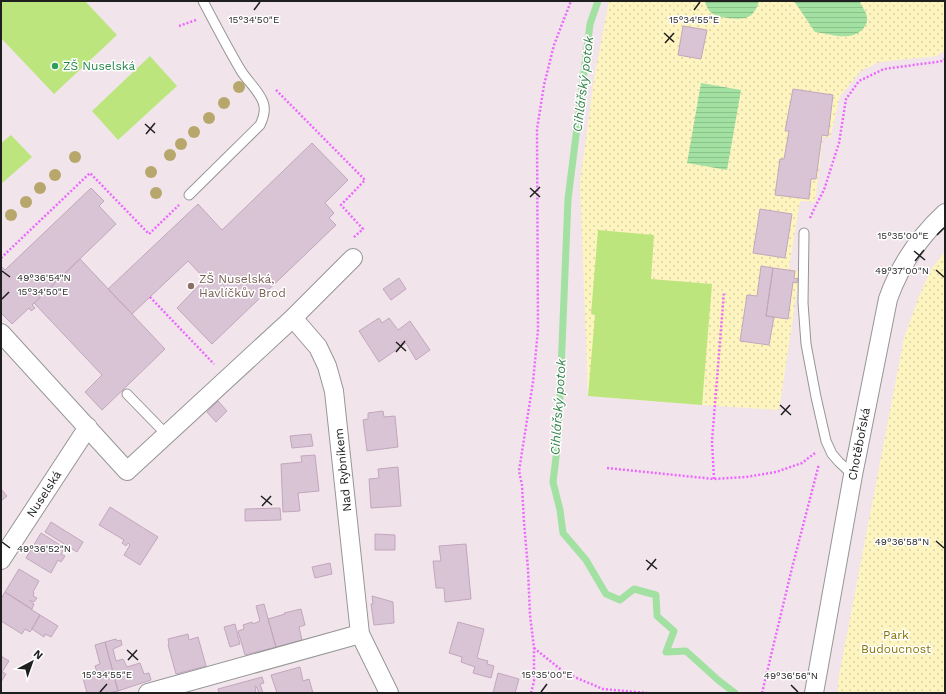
<svg xmlns="http://www.w3.org/2000/svg" width="946" height="694" font-family="'Work Sans',sans-serif">
<defs>
<pattern id="park-dots" width="8" height="8" patternUnits="userSpaceOnUse"><rect width="8" height="8" fill="#fdf4bf"/><path d="M2 2h.1M6 6h.1" fill="none" stroke="#d8d1a4" stroke-width="1.8" stroke-linecap="round"/></pattern>
<pattern id="water-rules" width="6" height="5" patternUnits="userSpaceOnUse"><rect width="6" height="5" fill="#a2e1a2"/><path d="M0 2.5h6" fill="none" stroke="#8bc18b"/></pattern>
</defs>
<rect width="100%" height="100%" fill="#f1e5eb"/>
<path fill="url(#park-dots)" d="M609 1H945V50L937 56 879 62 861 71 840 96 830 138 823 137 815 202 800 201 789 269 800 271 779 410 702 405 588 396 580 182 594 79Z
M945 252V693H838V681L904 338 920 294 932 268Z"/>
<path fill="#bce57d" d="M1 1H85L117 35 54 94 1 38Z
M150 56 177 86 118 140 92 111Z
M11 135 32 157 1 184V143Z
M598 230 654 235 651 279 712 284 702 405 588 396 595 315 591 314Z"/>
<path fill="url(#water-rules)" d="M705 1H759C754 19 745 20 728 18 716 16 708 15 705 1Z
M794 1H860C861 7 867 11 867 18 868 22 865 26 863 29 850 42 831 34 815 32Z
M701 83 741 90 727 170 687 163Z"/>
<g fill="none" stroke-linecap="round" stroke-linejoin="round">
<path stroke="#a2e1a2" stroke-width="7" d="M598 1 590 24 568 199 560 395 557 449 553 482 560 510 563 533 586 560 606 594 620 600 634 589 656 595 657 616 674 631 666 652 686 651 718 680 735 693"/>
</g>
<path fill="#d8c4d4" stroke="#c3a6bd" d="M683 26 707 30 701 59 678 55Z
M793 89 833 95 828 136 822 135 816 179H811L809 199 775 195 780 159H784L789 131H785Z
M312 143 348 180 325 203 334 213 329 218 336 225 212 344 177 308 205 279 188 261 132 314 108 289 198 204 222 230Z
M91 188 104 201 99 206 116 224 32 305 35 308 31 311 29 308 12 324 1 313V266L5 270Z
M760 209 792 214 785 258 753 253Z
M80 259 165 349 102 410 85 392 102 375 34 303Z
M761 266 773 268 766 316 774 317 769 345 740 341 747 295 757 296Z
M773 268 795 271 794 278 798 279 797 283 793 282 788 319 766 316Z
M399 278 406 289 391 300 383 289Z
M379 318 382 323 389 318 398 330 410 321 430 350 416 360 406 343 379 362 359 331Z
M218 401 227 411 216 422 207 412Z
M383 411 384 417 395 416 398 447 367 451 363 420 368 419V413Z
M311 434 313 446 292 448 290 436Z
M315 455 319 491 298 493 300 511 283 512 281 464 302 462 301 456Z
M398 467 401 506 371 508 369 479 379 478 378 469Z
M1 489 7 496 1 501Z
M110 507 158 537 140 565 124 555 130 545 128 543 126 546 122 543 124 540 99 525Z
M280 508 281 520 245 521V509Z
M51 522 83 542 77 552 45 532Z
M41 533 65 548 61 554 65 556 61 562 58 560 51 573 26 558Z
M375 534 395 535V550H375Z
M466 544 471 599 445 602 444 588H436L433 561H441L439 546Z
M330 563 332 574 315 578 312 567Z
M19 569 39 581 33 592 34 593 33 596 37 598 34 602 30 600V601L34 604 32 609 5 592Z
M5 592 40 615 30 632 25 629 22 634 1 621V599Z
M372 596 393 602 394 623 374 625 371 604H373Z
M264 604 276 647 245 655 238 631 244 629 243 625 252 622 253 624 260 621 256 606Z
M301 609 305 625 299 627 302 640 276 647 268 619 285 614 284 613Z
M40 615 58 626 51 637 45 634 44 637 32 629Z
M458 622 484 629 477 658 488 661 487 664 494 666 491 678 473 673 475 667 461 662 462 657 449 653Z
M235 624 240 644 230 647 224 627Z
M188 634 189 640 198 637 206 666 176 674 168 645 169 644 168 639Z
M116 639 117 641 121 640 122 645 113 649 116 661 123 659 127 667 140 663 144 674 149 673 151 680 118 691 105 642Z
M105 642 118 691 109 693H87L83 678 93 675V672H97L95 666 100 664 95 645Z
M1 656 9 661 2 672 6 674 1 682Z
M300 667 303 681 309 679 313 693H277L271 675Z
M498 673 519 679 515 693H493Z
M262 677 264 683 260 684 263 693H259L256 686H255L256 693H219L218 689Z"/>
<g fill="none" stroke-linecap="round" stroke-linejoin="round">
<defs>
<path id="service" d="M189 195 260 125C264 117 266 110 263 102 258 89 246 80 240 69 227 47 215 24 203 1
M804 233 803 303 806 344 816 397 826 441 832 454 839 462 853 475
M127 394 166 434"/>
<path id="minor" d="M293 318 318 347 327 366 334 391 360 634 389 693
M1 333 127 471 293 318 353 258
M1 560 88 427
M148 693 360 634
M814 693 853 475 888 299C900 265 919 237 945 213"/>
</defs>
<use href="#service" stroke="#969696" stroke-width="11"/>
<use href="#minor" stroke="#969696" stroke-width="20"/>
<path stroke="#ed67ff" stroke-width="2.5" stroke-dasharray="2 2" stroke-linecap="butt" d="M179 26 196 20
M276 90 365 180 341 205 363 229 353 238
M810 218 815 207 824 190 839 143 846 99 859 81 884 69 943 61 945 59
M1 258 90 173 149 234 179 205
M150 297 214 364
M607 468 714 479 746 477 776 472 802 463 815 453
M714 479 712 441 724 292
M534 648 565 673 603 689 647 693
M531 693 534 681V648L530 615 528 569 524 522 522 485 519 471 533 382 538 330 537 129 544 85 554 45 571 1
M762 693 792 568 819 464"/>
<use href="#service" stroke="#fff" stroke-width="9"/>
<use href="#minor" stroke="#fff" stroke-width="18"/>
</g>
<g fill="#b7a76c">
<circle cx="239" cy="87" r="6"/>
<circle cx="224" cy="103" r="6"/>
<circle cx="209" cy="118" r="6"/>
<circle cx="194" cy="132" r="6"/>
<circle cx="181" cy="144" r="6"/>
<circle cx="170" cy="155" r="6"/>
<circle cx="75" cy="157" r="6"/>
<circle cx="151" cy="172" r="6"/>
<circle cx="55" cy="175" r="6"/>
<circle cx="40" cy="188" r="6"/>
<circle cx="156" cy="193" r="6"/>
<circle cx="26" cy="202" r="6"/>
<circle cx="11" cy="215" r="6"/>
</g>
<path fill="none" stroke="#1f1f1f" stroke-width="1.5" d="M254 10 260 2M694 10 700 2M664 33 674 42M665 43 674 33M145 124 155 133M146 134 155 123M530 188 540 197M530 197 540 187M937 235 944 228M914 251 925 260M915 261 924 250M936 270 944 277M2 271 10 277M2 299 9 292M396 342 406 351M396 352 405 341M780 405 791 415M781 415 790 405M261 496 272 505M262 506 271 496M936 541 944 548M2 542 10 548M646 560 657 569M647 570 656 559M127 650 138 660M128 660 137 650M791 685 798 692M100 692 107 684M541 692 547 684"/>
<circle fill="#2e9e5b" stroke="#fff" stroke-width="1.5" cx="55" cy="66" r="4"/>
<circle fill="#8d6e63" stroke="#fff" stroke-width="1.5" cx="191" cy="286" r="4"/>
<g text-anchor="middle" dominant-baseline="central" stroke-width="3" stroke-linejoin="round" paint-order="stroke">
<g font-size="12" fill="#27864d" stroke="#fff" text-anchor="start">
<text x="63" y="66">ZŠ Nuselská</text>
</g>
<g font-size="12" fill="#785e54" stroke="#fff" text-anchor="start">
<text x="199" y="279">ZŠ Nuselská,<tspan x="199" dy="14">Havlíčkův Brod</tspan></text>
</g>
<g font-size="12" fill="#1f1f1f" stroke="#fff">
<text transform="translate(859 444) rotate(-79)">Chotěbořská</text>
<text transform="translate(343 470) rotate(-96)">Nad Rybníkem</text>
<text transform="translate(44 494) rotate(-57)">Nuselská</text>
</g>
<g font-size="12" fill="#877404" stroke="#fff">
<text x="896" y="635">Park<tspan x="896" dy="14">Budoucnost</tspan></text>
</g>
<g font-size="13" font-style="italic" fill="#35844b" stroke="#fff">
<text transform="translate(583 84) rotate(-83)">Cihlářský potok</text>
<text transform="translate(558 407) rotate(-86)">Cihlářský potok</text>
</g>
</g>
<g font-size="10" text-anchor="middle" fill="#1f1f1f" stroke="#fff" stroke-width="3" stroke-linejoin="round" paint-order="stroke">
<text x="254" y="23">15°34'50"E</text>
<text x="694" y="23">15°34'55"E</text>
<text x="903" y="239">15°35'00"E</text>
<text x="902" y="274">49°37'00"N</text>
<text x="44" y="281">49°36'54"N</text>
<text x="43" y="295">15°34'50"E</text>
<text x="902" y="545">49°36'58"N</text>
<text x="44" y="552">49°36'52"N</text>
<text x="107" y="678">15°34'55"E</text>
<text x="547" y="678">15°35'00"E</text>
<text x="791" y="679">49°36'56"N</text>
</g>
<rect width="946" height="694" fill="none" stroke="#1f1f1f" stroke-width="4"/>
<g transform="translate(32 662) rotate(41)" stroke="#ffffff" stroke-width="3" paint-order="stroke">
<path d="M0-3L7 15L0 10L-7 15Z" fill="#1f1f1f"/>
<text y="-6" font-size="11" font-weight="bold" text-anchor="middle" fill="#1f1f1f">N</text>
</g>
</svg>
